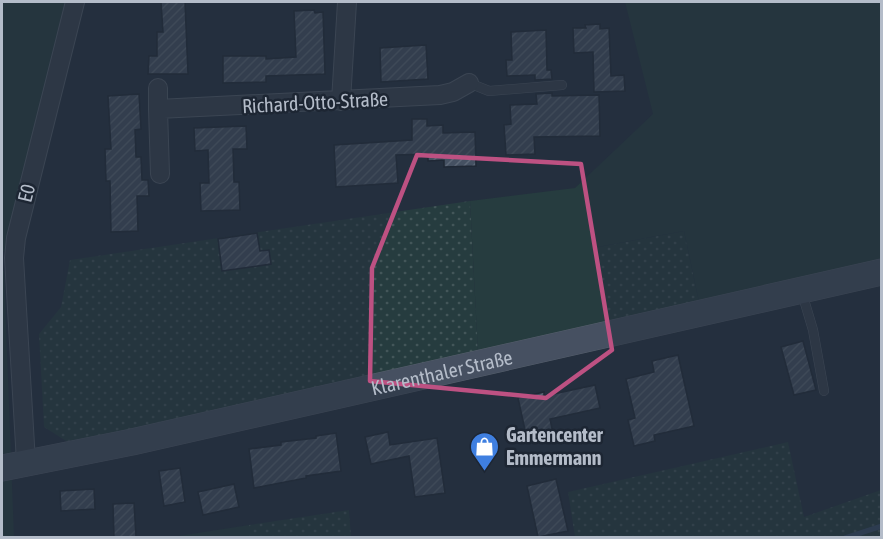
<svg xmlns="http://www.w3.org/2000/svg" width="883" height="539" font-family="'Asap Condensed',sans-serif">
<defs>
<pattern id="grass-dots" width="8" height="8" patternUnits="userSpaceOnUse" patternTransform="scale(1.5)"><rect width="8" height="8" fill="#263c3f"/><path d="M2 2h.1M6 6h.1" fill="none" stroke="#435659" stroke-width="1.8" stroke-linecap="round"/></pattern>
<pattern id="building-hatch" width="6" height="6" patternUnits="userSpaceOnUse" patternTransform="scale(1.5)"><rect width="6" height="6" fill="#455162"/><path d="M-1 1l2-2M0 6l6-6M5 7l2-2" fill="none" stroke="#5d6877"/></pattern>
</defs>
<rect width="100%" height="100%" fill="#242f3e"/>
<path fill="url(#grass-dots)" d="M470 201 478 353 121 434 66 441 44 427 39 334 61 307 70 260Z
M684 231 699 302 607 322 598 247Z
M788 442 804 517 881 490V537H575L568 492Z
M349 510 351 537H249V525Z"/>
<path fill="#263c3f" d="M2 2H69L5 251H2Z
M625 2H881V262L699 302 684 231 598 247 607 322 478 353 470 201 575 188 653 114Z
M2 271H4L14 537 2 538Z
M249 525V537H172Z"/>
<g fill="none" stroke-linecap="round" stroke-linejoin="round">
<path stroke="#394c67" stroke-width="5" d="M845 538 882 526"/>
</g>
<path fill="url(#building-hatch)" stroke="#1f2835" stroke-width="1.5" d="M161 2H185L188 74H148L149 56H157V32H163Z
M314 10 315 13 323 12 325 74 266 76V82L223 83V56H266V59L296 57 294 11Z
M600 24V29L609 28 611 76 624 75 625 91 594 92 593 52 574 53 573 28H586L585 25Z
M546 30 547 70H551L552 79 535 80V75L507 76 506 60H512L511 32Z
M426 45 428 79 381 82 380 48Z
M552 93V96L599 95 600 136 534 137 535 154 506 155 504 125 511 124 510 105 537 104 536 94Z
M139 94 141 129 135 130 136 157H141L142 180H148L149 196H137L138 231 111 232 110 181H106L105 149H111L108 96Z
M412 119H427V126L443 125V133L475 132 476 166 444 167V160L428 161V154L396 155 398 183 336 187 334 145 412 140Z
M246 126 247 149H233L234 182H239L240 210 201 211 200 183H209L208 150 195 151 194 128Z
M257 233 260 251 269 250 271 264 222 271 218 239Z
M803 341 816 390 794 395 781 347Z
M678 355 694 426 654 435 655 441 634 446 628 420 635 418 626 379 654 372 652 361Z
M595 385 600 408 550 419 553 433 527 439 518 398 544 392V396Z
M388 432 390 445 437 438 445 493 415 497 409 456 371 464 365 437Z
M336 433 341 471 306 476V478L254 488 249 449 281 445V442L316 438V436Z
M180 468 185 502 164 506 159 471Z
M556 479 568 531 538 537 527 486Z
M234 484 239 507 203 515 198 492Z
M94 489 95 509 61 511 60 491Z
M134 503 136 537H114L113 504Z"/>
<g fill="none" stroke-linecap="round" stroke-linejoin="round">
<defs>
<path id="service" d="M469 83 489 91 562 85
M802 293 813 330 824 391"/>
<path id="minor" d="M158 88V109
M341 101 347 2
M160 174 158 109 440 95 453 92 469 83
M26 462 14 258 16 238 75 2"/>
<g id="secondary">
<path id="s1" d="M2 468 132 442 882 272"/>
</g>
</defs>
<use href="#service" stroke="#565f6c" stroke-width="10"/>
<use href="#minor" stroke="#565f6c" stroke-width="20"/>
<use href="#secondary" stroke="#565f6c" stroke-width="27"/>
<use href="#service" stroke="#38414e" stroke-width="9"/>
<use href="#minor" stroke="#38414e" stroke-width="18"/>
<use href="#secondary" stroke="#465061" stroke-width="26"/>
</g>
<path d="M0 0H883V539H0ZM417 155 581 164 612 350 546 398 370 381 372 268Z" fill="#242f3e" fill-opacity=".55" fill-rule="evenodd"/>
<path fill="none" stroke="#bd5182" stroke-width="4.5" stroke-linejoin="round" d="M417 155 581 164 612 350 546 398 370 381 372 268Z"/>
<defs>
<symbol id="shop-pin" viewBox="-11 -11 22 30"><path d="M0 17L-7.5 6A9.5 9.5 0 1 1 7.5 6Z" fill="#3f7fe0" stroke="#1d2633"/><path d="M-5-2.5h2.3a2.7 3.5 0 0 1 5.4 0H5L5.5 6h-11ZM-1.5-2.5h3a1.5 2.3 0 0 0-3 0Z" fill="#fff"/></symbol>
</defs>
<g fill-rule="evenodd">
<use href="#shop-pin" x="468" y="430" width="33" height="45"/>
</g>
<g text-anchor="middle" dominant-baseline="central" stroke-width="5" stroke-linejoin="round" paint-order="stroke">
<g font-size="20" fill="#b4bcc9" stroke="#1d2633">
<text transform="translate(315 102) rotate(-3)">Richard-Otto-Straße</text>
<text transform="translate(26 193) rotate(-76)">E0</text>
<text stroke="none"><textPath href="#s1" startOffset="450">Klarenthaler Straße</textPath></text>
</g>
<g font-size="20" font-weight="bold" fill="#b4bcc9" stroke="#1d2633" text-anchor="start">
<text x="506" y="434">Gartencenter<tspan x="506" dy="23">Emmermann</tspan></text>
</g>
</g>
<rect width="883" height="539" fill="none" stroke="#b4bcc9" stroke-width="6"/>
</svg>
